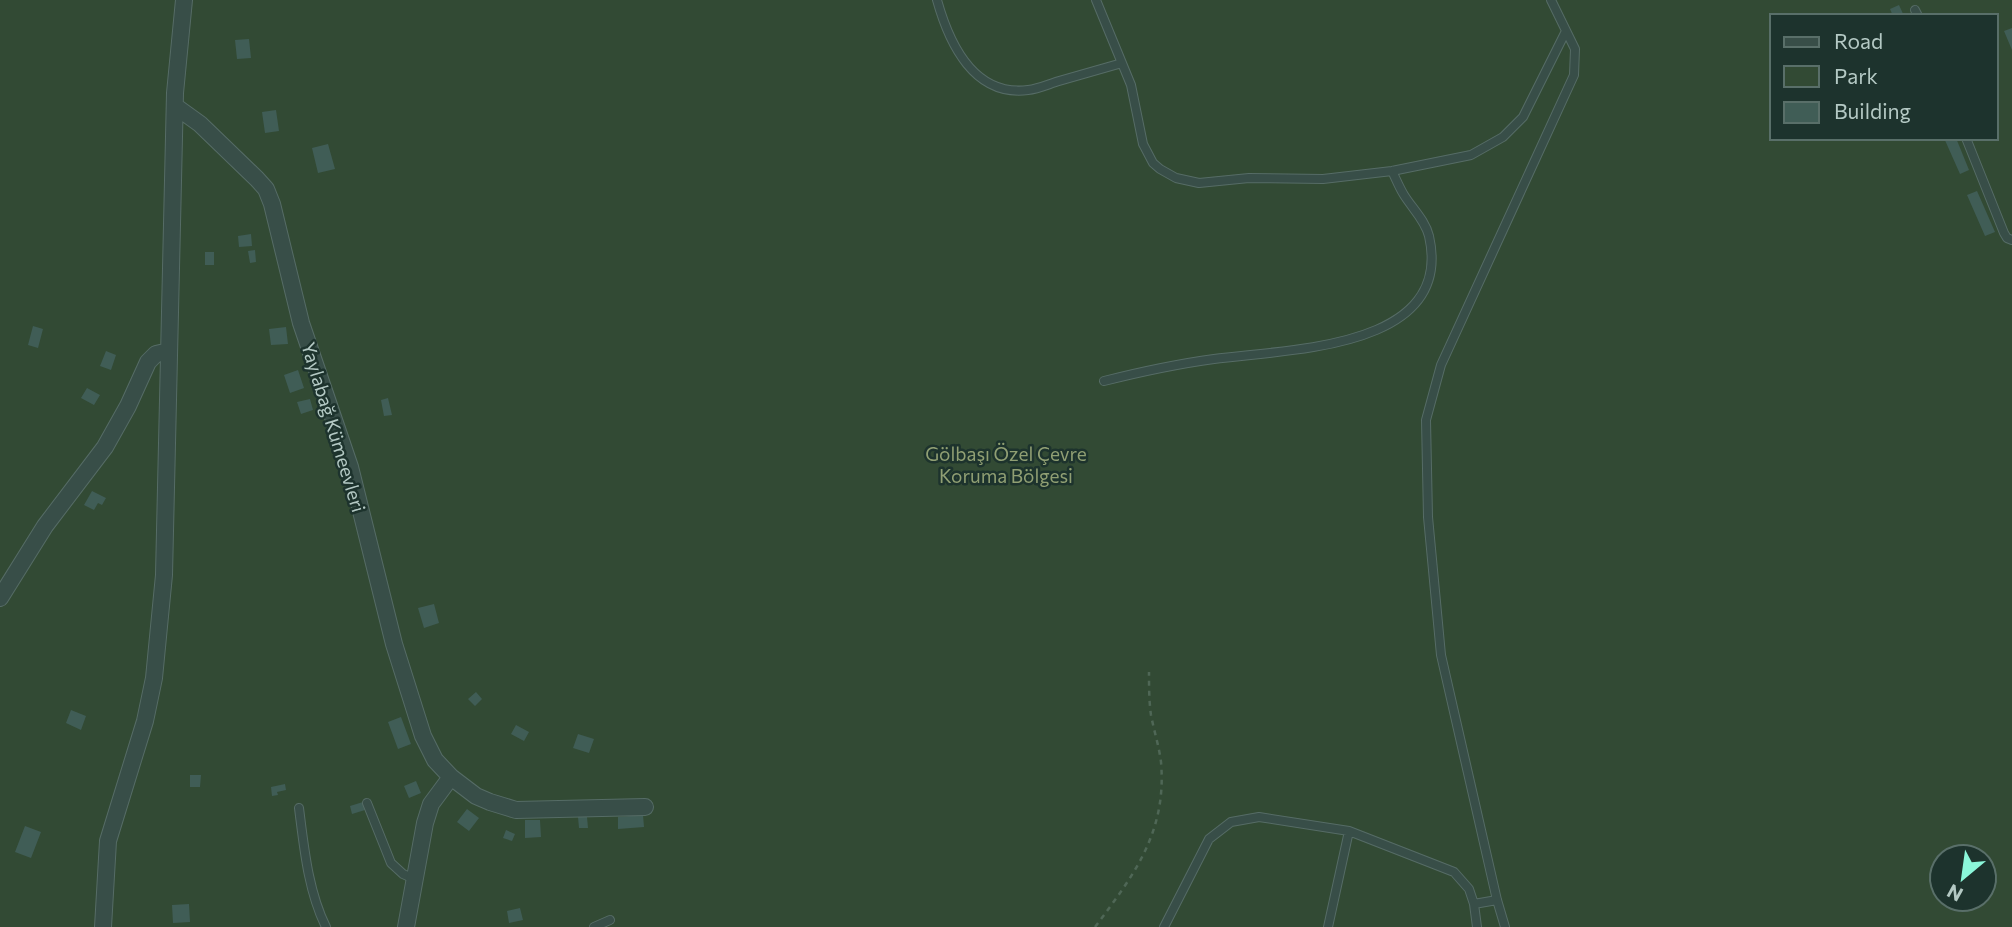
<svg xmlns="http://www.w3.org/2000/svg" width="2012" height="927" font-family="Commissioner,sans-serif">
<rect width="100%" height="100%" fill="#243e36"/>
<path fill="#324a34" fill-rule="evenodd" d="M0 0H2012V927H0ZM1772 16H1996V138H1772ZM1942 857H1984V899H1942Z"/>
<path fill="#405d56" d="M1899 5 1904 16H1893L1890 9Z
M2012 28V50L2004 31Z
M249 39 251 58 237 59 235 40Z
M276 110 279 131 265 133 262 112Z
M1944 138H1956L1969 170 1960 174Z
M328 144 335 169 318 173 312 148Z
M1977 191 1995 232 1985 236 1967 195Z
M251 234 252 246 239 247 238 236Z
M255 250 256 262 250 263 248 251Z
M205 252H214V265H205Z
M33 326 43 329 38 348 28 345Z
M286 327 288 344 271 345 269 329Z
M106 351 116 355 111 370 100 366Z
M298 370 304 388 290 393 284 375Z
M87 388 100 395 94 405 81 398Z
M388 398 392 415 384 416 381 400Z
M310 399 313 410 301 414 297 402Z
M92 491 106 498 102 505 98 503 94 510 84 505Z
M434 604 439 623 424 628 418 608Z
M476 692 482 699 475 706 468 699Z
M71 710 86 716 81 730 66 723Z
M401 717 411 744 398 749 388 722Z
M516 725 529 732 524 741 511 734Z
M578 734 594 739 589 753 573 748Z
M190 775H201L200 787H190Z
M416 781 421 793 409 798 404 786Z
M285 784 286 790 277 792 278 795 272 796 271 787Z
M363 802 365 810 352 814 350 806Z
M467 809 479 818 469 831 457 822Z
M643 815 644 827 618 829V817Z
M578 817H587L588 828H579Z
M525 820H540L541 837 525 838Z
M25 826 41 832 31 858 15 852Z
M506 830 515 834 512 841 503 838Z
M189 904 190 922 173 923 172 905Z
M520 908 523 920 509 923 507 911Z"/>
<g fill="none" stroke-linecap="round" stroke-linejoin="round">
<defs>
<path id="lane" d="M937 0C949 43 974 97 1028 90 1038 89 1049 84 1059 81 1080 75 1101 69 1122 63
M1096 0 1131 85 1143 144 1153 163 1160 169 1176 178 1199 183 1249 178 1323 179 1392 171 1471 155 1503 137 1523 117 1566 31
M1915 10 1918 16
M1966 138 2004 233 2007 238 2012 240
M1104 381C1140 372 1177 364 1214 359 1284 349 1455 351 1429 236 1425 220 1412 208 1404 195 1399 187 1396 179 1392 171
M367 803 391 863 403 874 414 879
M299 808C304 847 308 891 326 927
M1474 904 1497 900
M594 927 610 920
M1164 927 1209 839 1231 822 1259 817 1349 831 1454 872 1469 889 1474 904 1477 927
M1328 927 1349 831
M1505 927 1497 900 1441 655 1428 517 1426 420 1441 365 1574 75 1575 49 1551 0"/>
<path id="street" d="M175 106 200 124 257 179 266 189 272 204 301 323 350 467 394 644 423 736 435 760 451 777 476 796 490 802 516 810 645 807
M0 598 45 526 105 447 128 406 148 362 156 354 169 351
M103 927 108 841 145 721 154 678 164 575 175 93 184 0
M406 927 425 823 431 804 451 777"/>
</defs>
<use href="#lane" stroke="#566c66" stroke-width="10"/>
<use href="#street" stroke="#566c66" stroke-width="18"/>
<path stroke="#4f6756" stroke-width="2.5" stroke-dasharray="5 5" stroke-linecap="butt" d="M1095 927C1134 875 1167 832 1161 762 1159 746 1154 731 1151 715 1149 701 1149 686 1149 672"/>
<use href="#lane" stroke="#384e48" stroke-width="8"/>
<use href="#street" stroke="#384e48" stroke-width="16"/>
</g>
<g text-anchor="middle" dominant-baseline="central" stroke-width="5" stroke-linejoin="round" paint-order="stroke">
<g font-size="19" fill="#b4c9c4" stroke="#1d332d">
<text transform="translate(334 427) rotate(73)">Yaylabağ Kümeevleri</text>
</g>
<g font-size="19" fill="#909f73" stroke="#1d332d">
<text x="1006" y="453">Gölbaşı Özel Çevre<tspan x="1006" dy="22">Koruma Bölgesi</tspan></text>
</g>
</g>
<rect x="1770" y="14" width="228" height="126" fill="#1d332d" stroke="#596f69" stroke-width="2"/>
<rect x="1784" y="37" width="35" height="10" fill="#384e48" stroke="#596f69" stroke-width="2"/>
<text x="1834" y="49" font-size="21" fill="#b4c9c4">Road</text>
<rect x="1784" y="66" width="35" height="21" fill="#324a34" stroke="#596f69" stroke-width="2"/>
<text x="1834" y="84" font-size="21" fill="#b4c9c4">Park</text>
<rect x="1784" y="102" width="35" height="21" fill="#405d56" stroke="#596f69" stroke-width="2"/>
<text x="1834" y="119" font-size="21" fill="#b4c9c4">Building</text>
<g transform="translate(1963 878) rotate(209)"><circle r="33" fill="#1d332d" stroke="#596f69" stroke-width="2"/>
<path d="M0-5L12 26L0 18L-12 26Z" fill="#8bf7da"/>
<text y="-10" font-size="19" font-weight="bold" text-anchor="middle" fill="#b4c9c4">N</text>
</g>
</svg>
